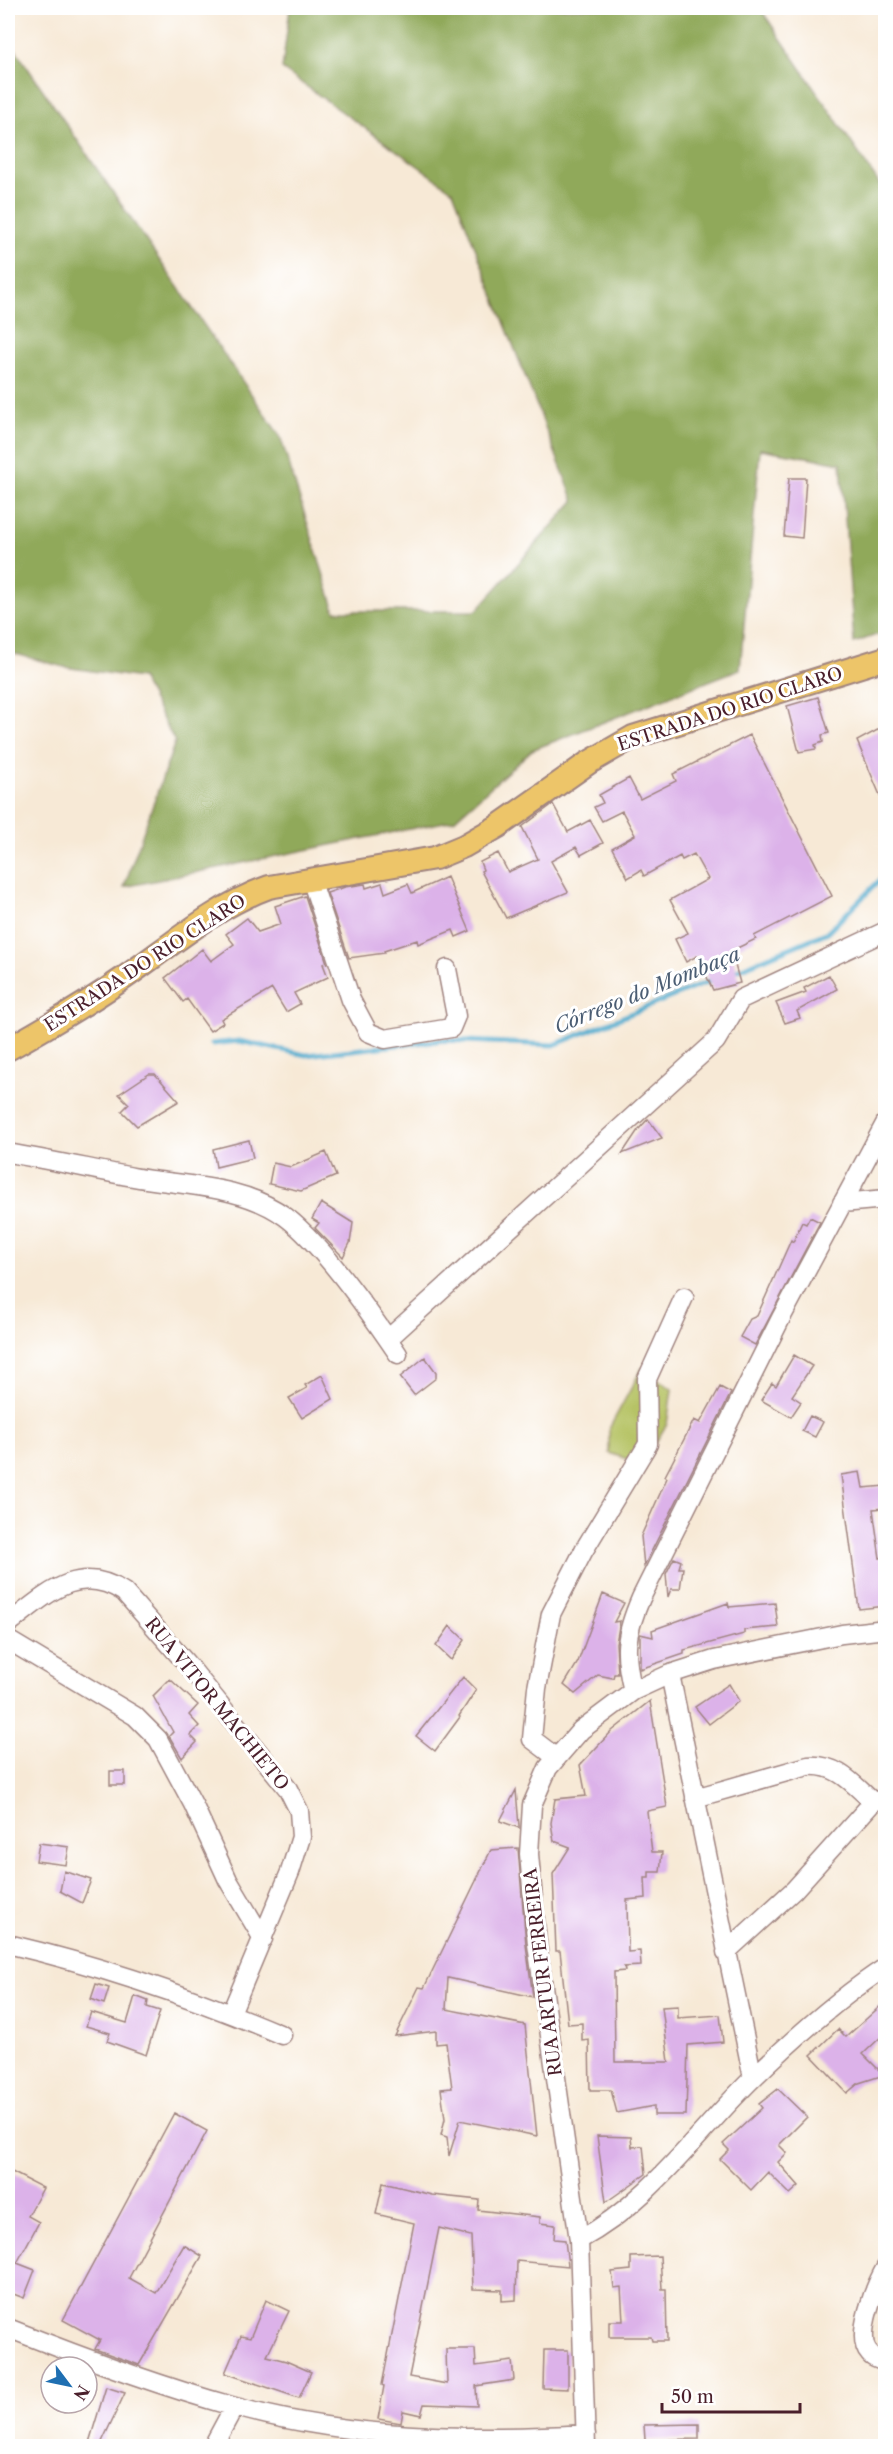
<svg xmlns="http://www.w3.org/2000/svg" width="893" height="2454" font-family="'Libre Caslon Text',serif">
<rect width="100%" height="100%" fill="#fff"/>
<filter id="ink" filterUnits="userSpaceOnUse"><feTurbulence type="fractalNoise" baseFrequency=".0167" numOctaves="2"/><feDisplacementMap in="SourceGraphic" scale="12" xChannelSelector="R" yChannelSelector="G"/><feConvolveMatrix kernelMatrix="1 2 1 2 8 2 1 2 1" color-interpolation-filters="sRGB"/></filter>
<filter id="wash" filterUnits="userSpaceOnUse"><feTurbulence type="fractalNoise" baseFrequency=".008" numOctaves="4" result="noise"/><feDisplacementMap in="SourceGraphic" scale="24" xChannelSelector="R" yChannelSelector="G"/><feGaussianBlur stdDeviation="1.35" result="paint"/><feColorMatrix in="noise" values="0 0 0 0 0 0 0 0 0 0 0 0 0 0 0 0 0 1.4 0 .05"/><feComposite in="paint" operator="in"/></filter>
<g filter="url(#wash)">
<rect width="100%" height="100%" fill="#f7e9d6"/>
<path fill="#b6c365" stroke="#807148" stroke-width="1.5" d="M642 1368 672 1389 667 1424 642 1464 609 1453V1429Z"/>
<path fill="#90a95a" stroke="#6d6442" stroke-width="1.5" d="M290 8H760L885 192V632L854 643 841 463 760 449 740 669 532 750 454 820 124 887 175 742 141 678 64 667 8 652V39L280 436 335 611H476L574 501 453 191 282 69Z"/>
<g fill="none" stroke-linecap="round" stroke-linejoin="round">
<path stroke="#4ca8ca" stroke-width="5" d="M730 973 828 932 886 874
M212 1044 239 1041 306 1055 444 1040 554 1045 713 980"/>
</g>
<g id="blocks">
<path fill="#dcb2e9" d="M789 478H806L802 538 784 536Z
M818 697 829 733 822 735 823 742 815 745 816 749 799 752 787 706Z
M885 726V807L857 741Z
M750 735 832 896 754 936 756 939 731 951 740 983 713 990 697 956 686 962 675 939 688 933 670 900 708 879 694 854 682 860 680 856 644 876 641 870 628 878 612 848 635 835 622 811 602 821 594 807 603 803 599 795 629 778 640 799 676 781 673 774Z
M553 804 568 832 590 820 603 843 581 855 576 847 551 861 568 892 506 918 481 871 483 870 480 862 498 853 508 872 538 859 522 827Z
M447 877 470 931 456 937 453 930 418 944 417 940 384 951 385 953 349 958 327 893 345 887 365 884 366 888 382 883 385 893 408 884 412 893Z
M305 896 327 963 323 964 328 977 294 993 300 1004 286 1012 272 989 221 1019 223 1023 210 1031 187 999 183 1002 165 978 202 949 211 961 234 944 226 934 247 918 258 932 281 924 275 906Z
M829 975 837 989 797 1011 800 1018 785 1023 776 1003 806 992 804 988Z
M149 1074H155L179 1101 137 1126 122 1111 129 1104 119 1094Z
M648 1119 662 1138 622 1154 638 1130Z
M249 1140 253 1158 216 1167 213 1149Z
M326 1152 336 1176 301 1191 269 1184 273 1163 291 1167Z
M321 1203 353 1223 350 1243 343 1257 315 1228 319 1223 312 1219Z
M810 1217 820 1222 755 1345 740 1337 750 1319 757 1316 791 1240 793 1242 802 1222 806 1224Z
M794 1355 812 1366 792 1396 801 1402 791 1417 761 1400 772 1383 776 1386Z
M425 1357 436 1372V1378L414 1395 400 1377Z
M322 1375 333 1399 302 1418 289 1398 307 1388 305 1385Z
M720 1387 731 1393 644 1566 641 1536 667 1478 665 1476 694 1420 700 1423Z
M810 1416 823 1422 815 1437 802 1431Z
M860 1472 863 1488 885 1486V1508L873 1509 880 1558 885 1557V1606L859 1609 841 1475Z
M674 1558 681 1561 679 1568H683L680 1589H671L668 1597 666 1574Z
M603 1594 624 1603 614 1622 620 1621 616 1643 618 1674H614L613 1678 598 1675 575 1694 564 1685 578 1662Z
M728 1603 729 1607 775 1603 778 1627 744 1630V1634L684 1650V1654L640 1669V1634L653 1637 652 1630Z
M450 1626 465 1640 451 1660 436 1646Z
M463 1677 476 1690 459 1716 460 1717 435 1751 416 1736Z
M170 1679 198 1705 189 1715 199 1726 190 1735 197 1742 182 1758 169 1736 173 1732 153 1696Z
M729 1684 739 1701 709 1724 695 1707Z
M650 1701 667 1807 647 1811 652 1852H662L660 1872H649V1878H645L646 1898 627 1900 628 1952 640 1951 641 1966 624 1967 625 1971 614 1972 615 2062H669L662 2007 678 2006V2018L720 2015 723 2042 688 2045 686 2115H654V2106L617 2113 611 2090H590L589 2040 582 2041V2023L568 2024 560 1951H556L553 1874 570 1847 554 1841 551 1823 555 1799 586 1796 580 1765 612 1731Z
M110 1771H125V1785H110Z
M516 1790 519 1826V1828L500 1821Z
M39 1843 69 1847 66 1865 36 1861Z
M518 1848 526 1945 533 1997 448 1978 446 2009 525 2025 537 2136 460 2120 449 2156 447 2137 441 2135 445 2119 441 2089 452 2088 446 2043 436 2044V2031L395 2036 419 1987 424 1988 491 1850Z
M64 1871 91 1880 82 1903 60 1891Z
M96 1984 109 1988 104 2004 91 1999Z
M135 1996 148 2001 147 2007 160 2011 146 2055 107 2041 110 2033 86 2026 91 2012 127 2023Z
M885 2002V2033L863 2054 884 2075 859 2083 847 2093 811 2055 838 2029 846 2037Z
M778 2089 807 2117 779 2145 787 2153 778 2162 799 2186 790 2194 768 2172 751 2190 720 2159 729 2150 723 2144 762 2108 759 2104Z
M174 2113 207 2131 129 2278 156 2293 184 2245 202 2256 139 2365 95 2349 100 2340 63 2320Z
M597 2136 631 2137 632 2147 643 2146 646 2174 606 2202Z
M8 2170 43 2188 28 2216 39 2222 17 2263 35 2270 24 2298 8 2292Z
M383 2183 432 2195 479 2200 478 2210 540 2217V2223L555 2225 554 2239 565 2240 568 2266 517 2261 516 2300 502 2301V2290L473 2289 471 2236 439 2228 409 2377 447 2384 446 2349H475L476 2366 512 2361 514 2380 476 2386 477 2406 424 2404 421 2415 403 2411 401 2423 378 2419 384 2386 382 2385 414 2223 376 2214Z
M660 2256 662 2289H666L667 2341H652L651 2337H609V2321H623L621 2287 614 2288 612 2272 631 2270V2257Z
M266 2300 289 2311 267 2356 286 2361 311 2372 299 2398 225 2373 241 2336 250 2338Z
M544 2350H568V2389L543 2388Z
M106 2387 125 2393 100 2446H88Z
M699 2424V2439L645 2440 644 2425Z"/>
</g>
</g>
<g filter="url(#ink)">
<use href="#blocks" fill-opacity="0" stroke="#a08480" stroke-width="1.5"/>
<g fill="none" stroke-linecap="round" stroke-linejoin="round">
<defs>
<path id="minor" d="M311 879 351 1000 368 1032 385 1039 451 1028 456 1016 447 969
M8 1153C49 1160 91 1169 133 1177 183 1186 243 1185 286 1217 323 1245 371 1314 398 1354
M842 1203 886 1199
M388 1339 716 1041 741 999 886 931
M8 1624C44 1597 77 1561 124 1592L193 1671 288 1789 299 1811 301 1837 290 1872 231 2013
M8 1640 135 1716 158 1739 193 1804 228 1880 263 1939
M670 1674 753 2078
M633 1691C623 1652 625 1635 641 1598L781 1318 886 1122
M557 1758 532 1739 537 1688 551 1614 584 1550 648 1444 647 1379 684 1297
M695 1798 808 1766C838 1764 852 1783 873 1802
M8 1944C101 1966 193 1997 282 2035
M726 1952 794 1890 873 1802 886 1798
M579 2240C649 2203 697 2133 752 2079 793 2039 838 1998 886 1967
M886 2267C876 2284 854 2337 869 2353 872 2358 880 2360 886 2362
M8 2328C81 2357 156 2385 232 2406 347 2438 467 2441 586 2434
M213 2446 234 2407
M586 2446 579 2240 537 1944 529 1854 532 1805 548 1768 581 1730 633 1691 670 1674 714 1660 842 1634 886 1629"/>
<path id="major" d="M8 1049C45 1028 82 1007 118 982 167 949 213 907 269 887L435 858 464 846 497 827 588 763 633 737 886 658"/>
</defs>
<use href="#minor" stroke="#a08480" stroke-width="21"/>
<use href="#major" stroke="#a08480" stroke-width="26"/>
<use href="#minor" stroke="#fff" stroke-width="18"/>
<use href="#major" stroke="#edc569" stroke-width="22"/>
</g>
</g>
<g text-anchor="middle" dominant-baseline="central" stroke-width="6" stroke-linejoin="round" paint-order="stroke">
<g font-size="18" fill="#4a1f2b" stroke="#fff">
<text transform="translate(730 709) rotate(-18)">ESTRADA DO RIO CLARO</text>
<text transform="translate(145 963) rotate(-33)">ESTRADA DO RIO CLARO</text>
<text transform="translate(217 1704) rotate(51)">RUA VITOR MACHIETO</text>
<text transform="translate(543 1972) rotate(-97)">RUA ARTUR FERREIRA</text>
</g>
<g font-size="20" font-style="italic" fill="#4b5d73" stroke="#fff">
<text transform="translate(647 990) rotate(-22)">Córrego do Mombaça</text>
</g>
</g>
<rect width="893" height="2454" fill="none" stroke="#fff" stroke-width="30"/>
<g transform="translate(69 2385) rotate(122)"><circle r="28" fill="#ffffff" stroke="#b7a5aa" stroke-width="1.5"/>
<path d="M0-4.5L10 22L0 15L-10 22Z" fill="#1f6fb2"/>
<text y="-9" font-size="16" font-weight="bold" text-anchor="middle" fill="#4a1f2b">N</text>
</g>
<path d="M662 2403v9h138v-9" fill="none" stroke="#4a1f2b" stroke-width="3"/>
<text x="671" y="2403" font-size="18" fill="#4a1f2b" stroke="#ffffff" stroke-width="4.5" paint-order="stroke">50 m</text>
</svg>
